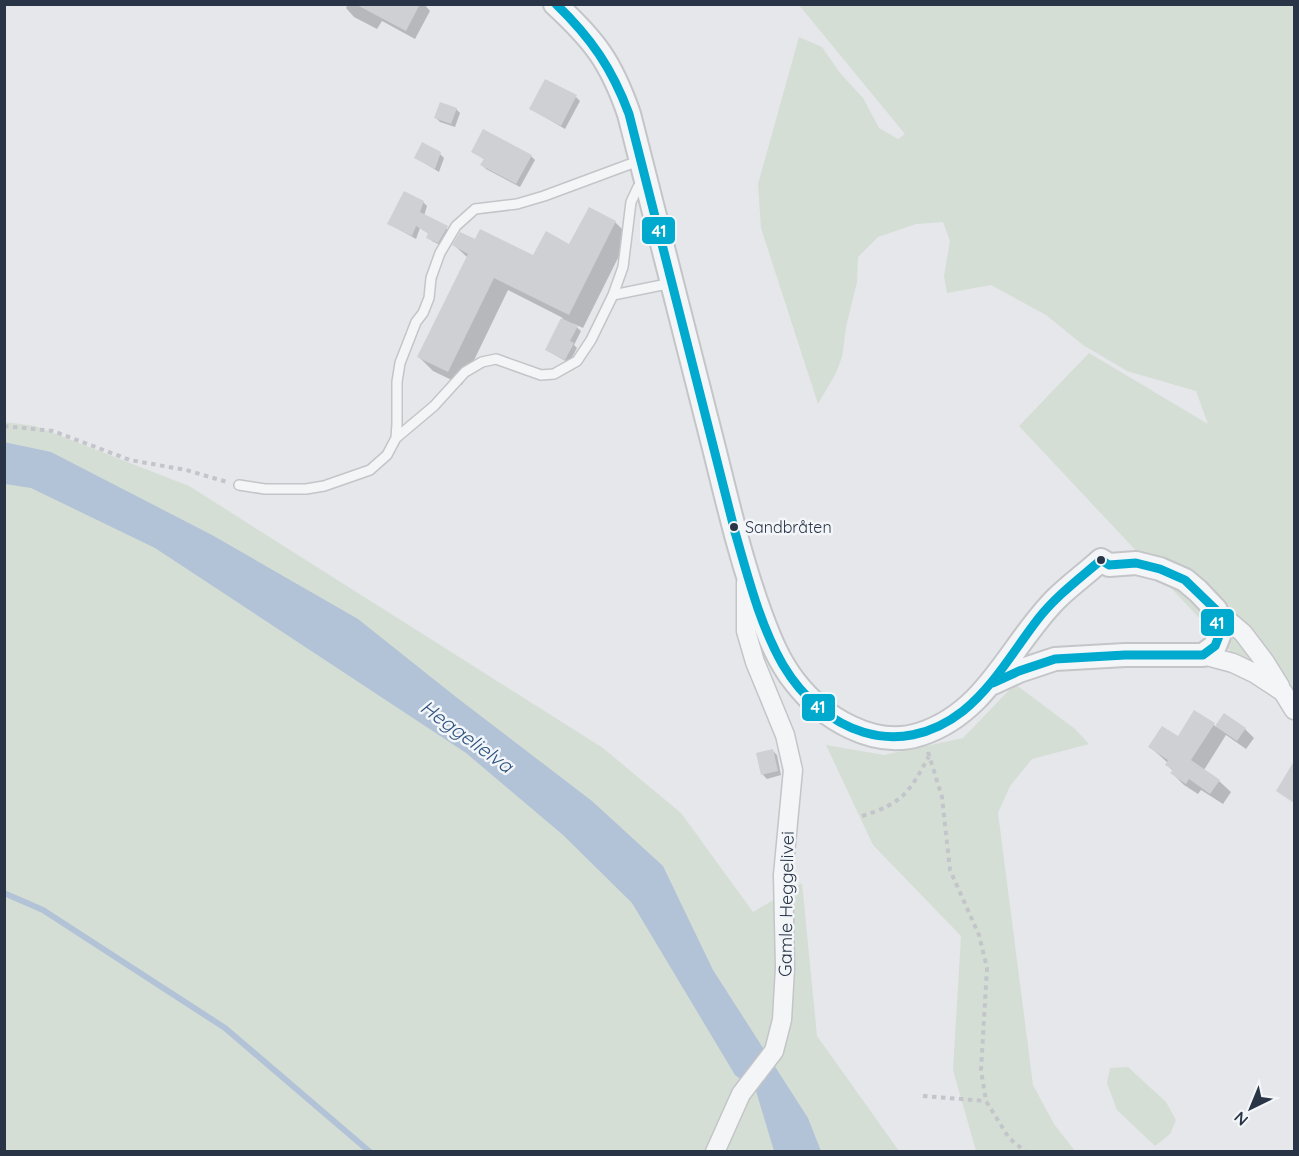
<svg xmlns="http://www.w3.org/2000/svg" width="1299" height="1156" font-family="Quicksand,sans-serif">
<rect width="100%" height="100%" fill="#e5e7ea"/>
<path fill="#d5ded5" d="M799 5H1294V719L1019 426 1089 353 1208 424 1196 391 1127 371 1083 345 1046 315 991 285 947 293 944 276 950 241 943 222 916 224 878 237 858 257 857 282 846 327 842 357 836 373 818 404 761 228 758 184 799 37 822 47 840 73 863 98 879 128 898 139 905 134Z
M5 422 35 426 189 486 603 748 681 813 753 912 802 883 817 1036 899 1151 5 1152Z
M1015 684 1075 729 1089 744 1032 759 1010 786 998 813 1033 1085 1054 1124 1075 1151H976L953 1070 961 936 873 845 826 745 884 755 963 738Z
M1128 1067 1166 1102 1176 1120 1170 1134 1155 1146 1117 1110 1107 1083 1110 1068Z"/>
<path fill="#b2c3d7" d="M4 442 51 452 212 535 358 619 456 697 592 801 663 866 713 970 808 1118 821 1151H774L756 1091 735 1075 632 903 563 835 466 753 155 548 31 488 5 484Z"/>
<path fill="#0003" d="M348 4H424L430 11 415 39 382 21 377 29 354 17 346 8Z
M576 97 580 101 565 129 531 109Z
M456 109 460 113 455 127 440 122 436 118Z
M472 151 531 156 535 160 520 187 486 169 482 165 485 160Z
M440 154 444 158 439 172 416 158Z
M423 202 427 206 424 216 451 231 442 246 432 241 428 237 429 234 420 228 416 239 389 224Z
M615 222 629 236 583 328 572 323 581 331 574 345 577 348 569 363 546 350 563 318 508 290 462 385 433 371 419 357 468 258 454 245 476 242 534 257 569 246Z
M1225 715 1245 729 1254 738 1246 749 1226 735 1204 770 1219 781 1231 792 1223 804 1201 790 1198 794 1184 785 1172 773 1173 771 1167 765 1168 763 1150 747 1214 725 1216 727Z
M773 751 777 755 781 775 767 779 763 775Z"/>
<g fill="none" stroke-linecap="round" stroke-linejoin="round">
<path stroke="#b2c3d7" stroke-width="6" d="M4 893 43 910 225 1028 370 1152"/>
</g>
<path fill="#ced0d3" d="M355 4H420L406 31Z
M545 79 577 95 561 126 529 109Z
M440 102 457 108 451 124 434 118Z
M483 129 532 155 516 184 480 165 484 159 471 152Z
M422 142 441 152 435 169 414 158Z
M404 191 424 201 420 212 448 226 438 243 426 238 428 233 416 226 412 236 387 224Z
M589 207 616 221 569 315 494 278 448 372 417 357 468 254 452 245 460 232 475 239 480 229 533 255 546 231 569 244Z
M561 318 578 326 570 341 574 343 565 360 545 350Z
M1194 710 1215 723 1191 760 1220 780 1210 794 1189 779 1186 784 1170 773 1173 770 1165 765 1168 760 1148 747 1162 726 1178 736Z
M1224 713 1246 728 1237 741 1215 726Z
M773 749 778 771 761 775 756 753Z
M1294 761V803L1276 791Z"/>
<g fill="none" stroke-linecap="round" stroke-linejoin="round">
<defs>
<path id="service" d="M613 295 672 283
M396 438 434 406 465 372 482 362 496 359 541 375 554 374 577 361 591 340 613 295 623 267 631 202 638 187 644 184
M239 485 265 489H306L324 486 370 470 387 455 396 438 397 424V382L400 363 416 322 423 313 429 298 431 278 440 253 456 226 475 209 517 204 544 196 641 160"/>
<path id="minor" d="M1216 610 1243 633 1265 662 1280 686
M1203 655 1233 663 1254 673 1283 692 1294 710
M715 1152 741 1094 774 1051 782 1020 785 968 783 875 793 770 785 735 755 662 746 631V583"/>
<path id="tertiary" d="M555 4C595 41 611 62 629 114 657 225 685 336 714 448 728 504 741 561 761 615 770 639 779 662 795 682 822 717 874 750 921 734 988 712 1010 645 1056 599 1070 585 1087 573 1101 560L1109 565 1136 563 1160 569 1185 580 1198 591 1216 610 1219 636 1215 646 1203 655H1125L1055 659 1019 671 993 683"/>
</defs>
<use href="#service" stroke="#c3c5c8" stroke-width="12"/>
<use href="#minor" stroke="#c3c5c8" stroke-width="21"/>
<use href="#tertiary" stroke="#c3c5c8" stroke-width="26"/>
<path stroke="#c3c5ca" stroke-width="4" stroke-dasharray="4.5 4.5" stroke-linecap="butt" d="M4 426 53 431 130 460 186 470 227 482
M928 752 942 797 950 870 979 935 987 968 981 1070 986 1101 1009 1138 1026 1152
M862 816C903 803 909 793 929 756
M923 1096 986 1101"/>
<use href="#service" stroke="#f4f5f7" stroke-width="9"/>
<use href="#minor" stroke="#f4f5f7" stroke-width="18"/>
<use href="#tertiary" stroke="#f4f5f7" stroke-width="22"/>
<defs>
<path id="bus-1" d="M556 4C591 38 612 68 629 114L735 532C748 577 760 625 783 665 823 732 898 762 963 711 994 686 1014 650 1038 619 1056 596 1079 579 1101 560L1109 565 1136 563 1160 569 1185 580 1216 610 1219 636 1215 646 1203 655H1125L1055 659 1019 671 993 683"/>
</defs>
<use href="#bus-1" stroke="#f3f6f9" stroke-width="14"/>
<use href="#bus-1" stroke="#00a9ce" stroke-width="9"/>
</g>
<g fill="#293446" stroke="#f3f6f9" stroke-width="2">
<circle cx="734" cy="527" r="5"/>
<circle cx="1101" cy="560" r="5"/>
</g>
<g text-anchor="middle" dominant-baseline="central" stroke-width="5" stroke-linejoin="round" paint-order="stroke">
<g font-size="16" fill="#293446" stroke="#f3f6f9" text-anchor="start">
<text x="745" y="527">Sandbråten</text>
</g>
<g font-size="18" fill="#293446" stroke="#f3f6f9">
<text transform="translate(786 904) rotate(-89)">Gamle Heggelivei</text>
</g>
<g font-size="20" font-style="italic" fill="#2f537e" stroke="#f3f6f9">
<text transform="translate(467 736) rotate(36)">Heggelielva</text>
</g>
</g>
<g stroke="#f3f6f9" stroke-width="2">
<rect x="641" y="216" width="35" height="29" rx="6" fill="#00a9ce"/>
<rect x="1200" y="608" width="35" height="29" rx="6" fill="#00a9ce"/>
<rect x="801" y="693" width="35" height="29" rx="6" fill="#00a9ce"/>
</g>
<g font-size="16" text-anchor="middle" font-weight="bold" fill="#fff">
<text x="659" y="237">41</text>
<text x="1217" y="629">41</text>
<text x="818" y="713">41</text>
</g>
<rect width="1299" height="1156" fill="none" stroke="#293446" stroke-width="12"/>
<g transform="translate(1251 1108) rotate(223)" stroke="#f3f6f9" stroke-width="4.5" paint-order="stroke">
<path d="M0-4.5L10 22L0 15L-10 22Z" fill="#293446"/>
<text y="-9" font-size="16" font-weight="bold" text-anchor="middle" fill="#293446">N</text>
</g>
</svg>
